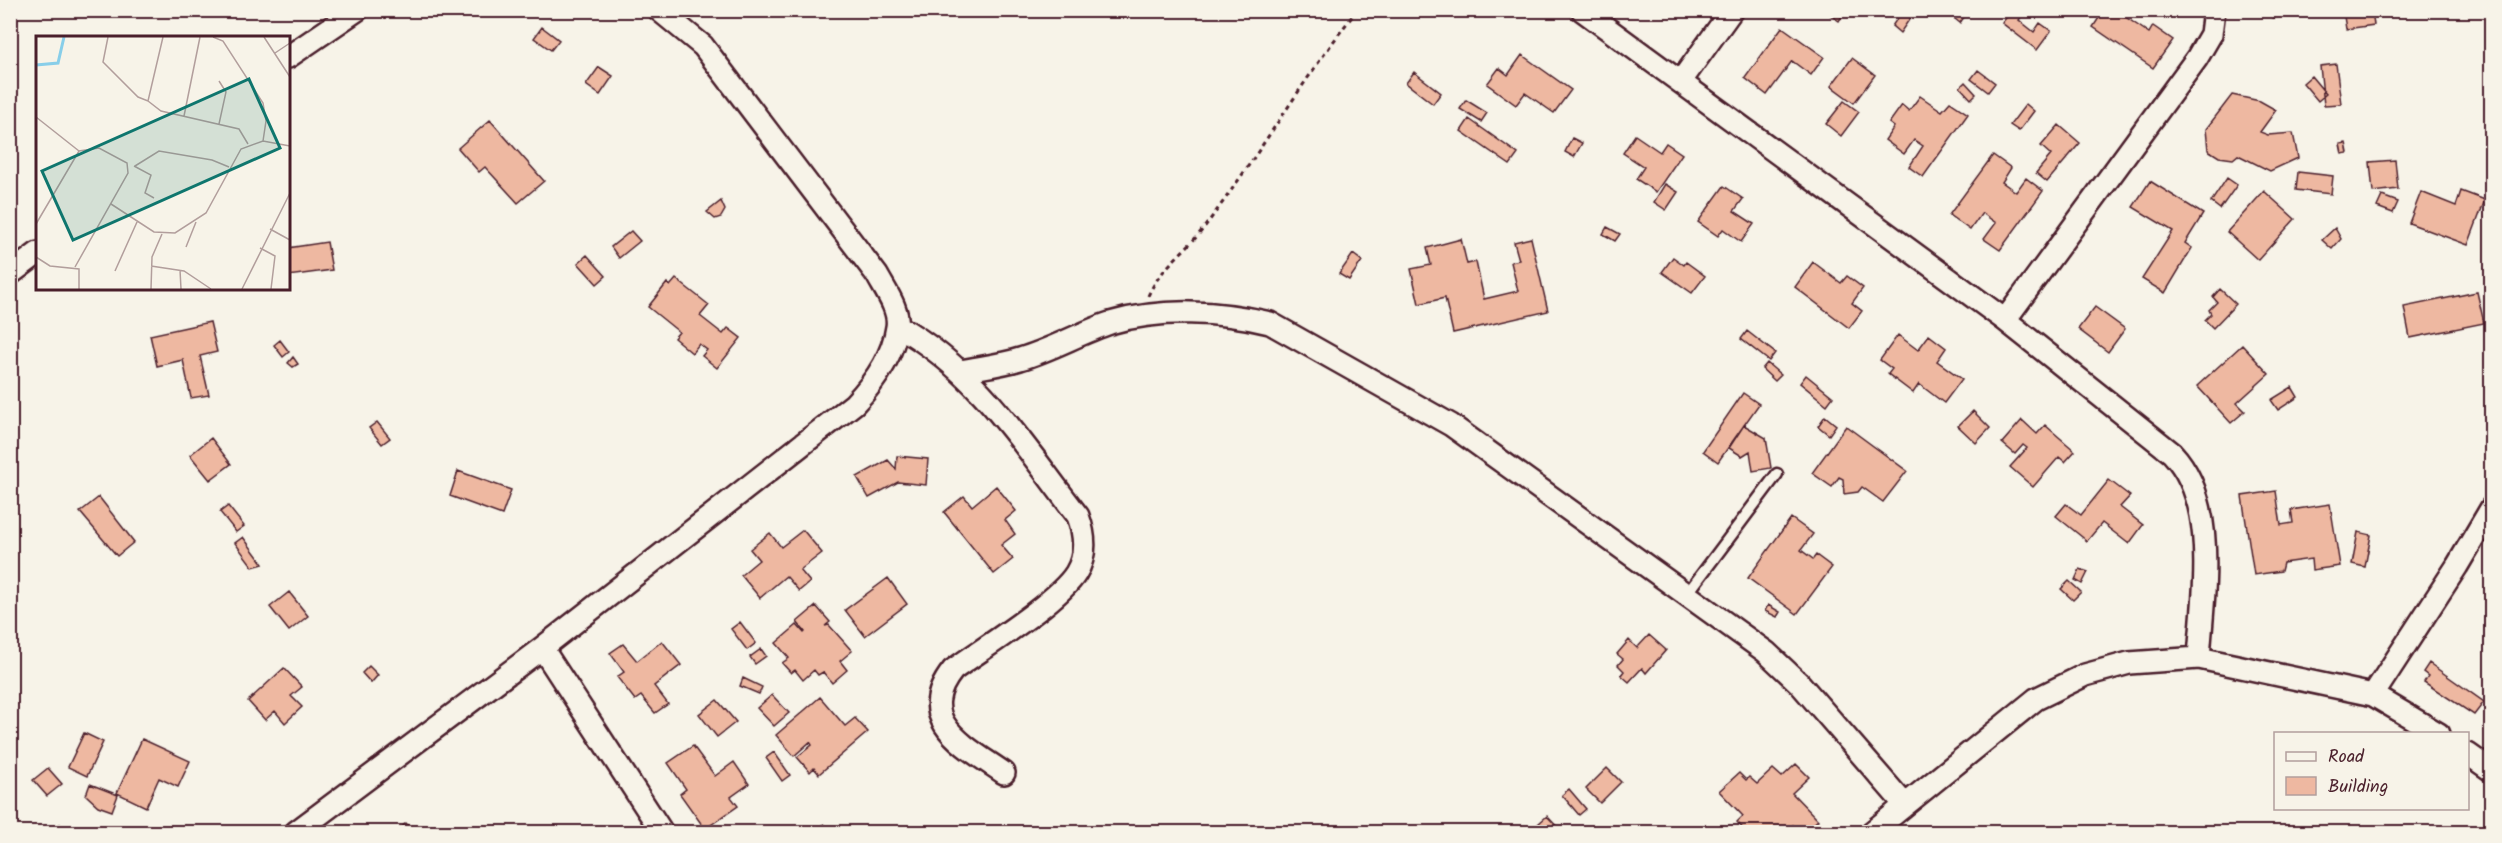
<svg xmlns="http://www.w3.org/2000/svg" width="2502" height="843" font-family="Kalam,sans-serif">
<rect width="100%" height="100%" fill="#f7f3e8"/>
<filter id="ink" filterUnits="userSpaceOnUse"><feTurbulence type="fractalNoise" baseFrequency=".0167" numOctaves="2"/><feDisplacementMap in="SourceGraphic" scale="12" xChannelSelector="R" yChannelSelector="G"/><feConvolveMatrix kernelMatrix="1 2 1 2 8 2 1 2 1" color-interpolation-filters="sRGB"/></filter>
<g filter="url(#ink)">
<path fill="#eeb8a1" stroke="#4a1f2b" stroke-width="1.5" d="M1823 10H1846L1839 21Z
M1903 10 1913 14 1900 33 1892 26Z
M1951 10H1969L1960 23 1949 14Z
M2012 10 2023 14 2019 20 2034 32 2040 23 2051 31 2037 50 2002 23Z
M2104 10H2115L2149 33 2153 26 2173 40 2153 68 2093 27Z
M2272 10H2327V11L2273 18Z
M2343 10H2372L2374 25 2346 29Z
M542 27 559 40 551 50 534 38Z
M1782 27 1824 57 1811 75 1792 61 1767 95 1745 78Z
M1522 55 1571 90 1554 113 1525 93 1516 105 1487 84 1499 68 1508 75Z
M1852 58 1875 75 1854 103 1831 86Z
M2336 64 2341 104 2324 105 2320 66Z
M599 67 613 76 600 95 586 85Z
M1978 70 1995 83 1988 92 1971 79Z
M1414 72 1441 93 1433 104 1406 83Z
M2311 76 2326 94 2318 101 2303 83Z
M1965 82 1976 94 1971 99 1960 87Z
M2232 95 2260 101 2276 110 2260 132 2268 135 2293 133 2298 158 2270 171 2238 155 2233 159 2219 157 2208 150 2206 129Z
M1920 96 1942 111 1950 102 1968 114 1923 177 1909 167 1923 146 1914 140 1904 154 1885 140 1894 127 1889 123 1902 105 1909 111Z
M1466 100 1487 113 1481 122 1460 109Z
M1844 101 1859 112 1841 136 1826 124Z
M2026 104 2034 111 2019 131 2010 125Z
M1469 119 1518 154 1510 165 1461 131Z
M490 120 544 181 518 203 485 167 479 172 458 148Z
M2059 125 2080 143 2047 182 2036 173 2051 155 2041 146Z
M1635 135 1660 152 1666 143 1682 154 1656 192 1636 179 1644 167 1623 153Z
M1572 138 1582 143 1574 157 1565 152Z
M2346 143 2348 153 2342 154 2340 144Z
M1993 155 2011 168 2002 182 2016 192 2026 178 2043 191 2000 250 1984 239 1996 223 1982 213 1970 230 1949 215Z
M2395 160 2398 189 2373 192 2370 162Z
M2298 172 2333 176 2331 194 2296 190Z
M2227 178 2237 185 2220 209 2211 202Z
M2150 181 2203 214 2185 243 2192 248 2165 293 2142 279 2173 231 2133 207Z
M1665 184 1678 192 1666 210 1654 202Z
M1724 186 1743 199 1734 211 1754 224 1741 242 1723 229 1718 236 1698 222Z
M2264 191 2295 219 2258 260 2227 232Z
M2461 191 2485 200 2468 245 2409 223 2421 192 2456 206Z
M2382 196 2398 202 2393 213 2377 207Z
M721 201 725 210 721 217 715 219 707 212Z
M1607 227 1620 234 1615 241 1603 234Z
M2335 228 2341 239 2332 249 2322 240Z
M631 231 640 241 619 258 611 247Z
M1531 238 1548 311 1453 333 1445 298 1419 304 1411 269 1431 265 1427 248 1461 239 1467 264 1476 262 1484 299 1518 291 1511 262 1519 260 1514 242Z
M327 242 332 270 288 276V248Z
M1353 254 1362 261 1349 280 1339 274Z
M587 255 606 276 597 284 578 263Z
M1673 257 1684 265 1686 262 1705 276 1692 293 1662 272Z
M1813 262 1841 283 1847 276 1863 288 1852 303 1862 311 1849 328 1795 287Z
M676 279 709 305 700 316 723 334 728 328 741 338 717 368 702 356 707 350 699 344 692 353 674 338 679 332 648 307 667 283 670 286Z
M2220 289 2236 304 2213 328 2205 320 2211 314 2209 310 2217 302 2213 297Z
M2477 292 2484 323 2410 338 2404 307Z
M2095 307 2125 329 2108 352 2078 329Z
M210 322 217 352 200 356 209 395 191 398 183 360 157 366 150 335Z
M1747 331 1775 353 1769 361 1741 339Z
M1898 335 1918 350 1929 335 1946 348 1937 361 1962 379 1944 403 1919 384 1913 393 1888 374 1892 369 1880 360Z
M280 340 289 352 283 357 274 345Z
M2242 345 2269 374 2237 403 2245 411 2231 423 2197 386Z
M293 357 298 364 293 367 288 363Z
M1767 363 1781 375 1775 381 1762 369Z
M1806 375 1833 397 1827 405 1800 383Z
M2292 387 2298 397 2278 410 2271 400Z
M1743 393 1759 404 1718 462 1703 451Z
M1973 411 1990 428 1976 443 1958 426Z
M1825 416 1836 425 1829 435 1818 426Z
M2022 420 2037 434 2045 425 2075 451 2065 462 2059 457 2033 487 2010 467 2027 448 2023 445 2015 454 2002 443Z
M377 422 390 438 382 444 369 428Z
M1744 425 1766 438 1771 468 1753 471 1750 451 1742 456 1729 448Z
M1846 426 1907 471 1883 502 1862 487 1858 492 1844 494 1843 479 1839 477 1832 487 1812 473Z
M211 438 231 464 210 480 190 455Z
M897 456 928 459 926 485 898 482 869 498 857 477 888 460 896 469Z
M458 471 511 490 502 515 450 496Z
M2109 480 2130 496 2120 507 2143 525 2129 544 2102 523 2087 541 2056 516 2066 504 2081 515Z
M996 486 1016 511 1005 520 1015 534 1001 545 1013 559 994 574 944 512 964 496 972 506Z
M2276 491 2281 525 2293 523 2291 510 2330 504 2340 566 2312 570 2311 559 2283 563 2281 571 2254 575 2242 496Z
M99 497 134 542 117 556 80 512Z
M228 506 244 526 236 532 220 512Z
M1791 518 1813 534 1801 550 1813 559 1816 555 1832 567 1797 614 1748 578Z
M803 530 822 553 800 570 810 582 799 591 786 576 760 598 741 575 759 560 750 549 770 533 781 547Z
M2358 532 2371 535 2365 567 2352 564Z
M243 537 263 564 253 567 235 543Z
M2080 569 2088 572 2082 584 2075 580Z
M888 578 907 604 865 636 845 610Z
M2069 581 2081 592 2073 600 2061 589Z
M289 592 308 616 289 631 270 607Z
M1768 605 1780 612 1777 617 1765 611Z
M816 606 830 622 825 626 829 625 852 651 840 661 847 670 832 683 823 672 818 675 814 670 803 680 795 670 791 673 782 663 789 658 776 643 797 625 804 633 805 632 797 622Z
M740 622 756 643 747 650 731 629Z
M1649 635 1666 650 1646 673 1642 668 1629 682 1621 675 1624 671 1618 665 1623 659 1617 654 1629 640 1637 648Z
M662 641 681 665 654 686 668 704 655 713 641 696 635 700 617 677 624 672 610 653 623 644 637 661Z
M761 649 766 656 755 664 750 657Z
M2429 663 2484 702 2474 715 2424 682 2428 676 2423 672Z
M369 666 378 675 371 683 362 673Z
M284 668 302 687 291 696 302 707 285 723 275 711 265 720 248 701Z
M743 678 762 687 759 694 740 686Z
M772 695 789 713 774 726 757 708Z
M820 697 845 726 855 718 868 732 819 774 814 768 810 772 797 757 812 745 810 742 794 756 776 735Z
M717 700 736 722 717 737 699 714Z
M84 733 103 742 87 776 68 767Z
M142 739 190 761 178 787 159 778 146 807 117 793Z
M693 746 715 776 734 762 749 784 731 797 738 806 705 829 680 794 686 789 668 763Z
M774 752 790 775 782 781 766 758Z
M1796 764 1809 777 1792 793 1818 820 1804 832H1800L1793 825 1785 832H1746L1737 822 1743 816 1719 791 1739 773 1746 780 1749 777 1757 784 1773 769 1782 777Z
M48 768 62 784 47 796 33 780Z
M1607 768 1621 782 1600 803 1586 789Z
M90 784 118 795 112 811 98 806 86 795Z
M1569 789 1586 809 1579 815 1562 795Z
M1547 816 1562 832H1529Z
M406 823 413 832 416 829 419 832H396Z
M60 824 69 832H53Z
M824 824 832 832H816Z"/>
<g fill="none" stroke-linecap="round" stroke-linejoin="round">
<defs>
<path id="service" d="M1687 594 1777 474"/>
<path id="minor" d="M1582 10 2005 320 2172 453C2219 503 2203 594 2199 658
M288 57 357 10
M1681 81 1732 10
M10 274 38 253
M2005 320 2197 58 2211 34 2214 10
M898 326C978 371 1023 445 1078 516 1085 535 1087 555 1076 573 1058 602 983 648 953 670 912 721 967 747 1004 773
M961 371C981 367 1001 365 1020 359 1051 350 1080 333 1110 323 1161 308 1220 311 1270 323L1451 425 1766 652 1800 684 1905 805
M542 648 662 832
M2373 695 2457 566 2492 507
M2468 754 2492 771
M296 832 542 648 854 404C873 384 893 356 897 327 900 310 885 290 877 275L703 46 659 10
M1872 832 2036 699 2085 675 2129 663 2199 658 2373 695 2439 734"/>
</defs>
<use href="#service" stroke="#4a1f2b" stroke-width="15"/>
<use href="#minor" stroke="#4a1f2b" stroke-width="26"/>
<path stroke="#4a1f2b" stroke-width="3" stroke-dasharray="4.5 4.5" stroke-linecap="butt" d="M1148 296C1160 268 1185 252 1203 229 1257 158 1302 81 1357 10"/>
<use href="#service" stroke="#f7f3e8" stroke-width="10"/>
<use href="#minor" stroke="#f7f3e8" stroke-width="21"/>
</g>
</g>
<g transform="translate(36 36)">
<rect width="254" height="254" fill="#f7f3e8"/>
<path fill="none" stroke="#88cee9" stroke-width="3" d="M0 29 22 27 28 1"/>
<path fill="none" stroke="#b29e9c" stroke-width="1.5" d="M72 1 67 26 102 61 112 65 127 1M177 1 187 5 227 67 230 85 227 105M228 1 254 41M239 17 254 7M183 45 190 56 183 88M112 65 125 75 203 93 212 108M148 80 164 1M0 81 43 115M98 130 115 139 109 157 118 162M99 130 123 115 176 124 193 131M75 168 118 196 139 197 170 177 205 113 227 105 254 110M0 188 43 115 63 112 91 127 92 137 39 231M234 193 254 204M150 211 160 186M224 212 239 220 235 253M0 221 14 230 43 233V253M115 230 148 235 175 253M144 234 145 253M79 235 101 186M115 253 116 221 126 198M206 253 254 157"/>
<path fill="#0f766e" fill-opacity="0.15" stroke="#0f766e" stroke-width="3" d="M213 43 244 112 37 204 6 135Z"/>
<rect width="254" height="254" fill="none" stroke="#4a1f2b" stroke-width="3"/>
</g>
<rect width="2502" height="843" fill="none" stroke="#f7f3e8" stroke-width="36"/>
<rect x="18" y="18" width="2466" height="807" fill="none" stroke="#4a1f2b" stroke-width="2" filter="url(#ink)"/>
<rect x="2274" y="732" width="195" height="78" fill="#f7f3e8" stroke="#b29e9c" stroke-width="1.5"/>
<rect x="2286" y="752" width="30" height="9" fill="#f7f3e8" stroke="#b29e9c" stroke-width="1.5"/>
<text x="2328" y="762" font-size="18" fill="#4a1f2b">Road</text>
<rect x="2286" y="777" width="30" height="18" fill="#eeb8a1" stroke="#b29e9c" stroke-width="1.5"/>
<text x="2328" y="792" font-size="18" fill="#4a1f2b">Building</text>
</svg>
